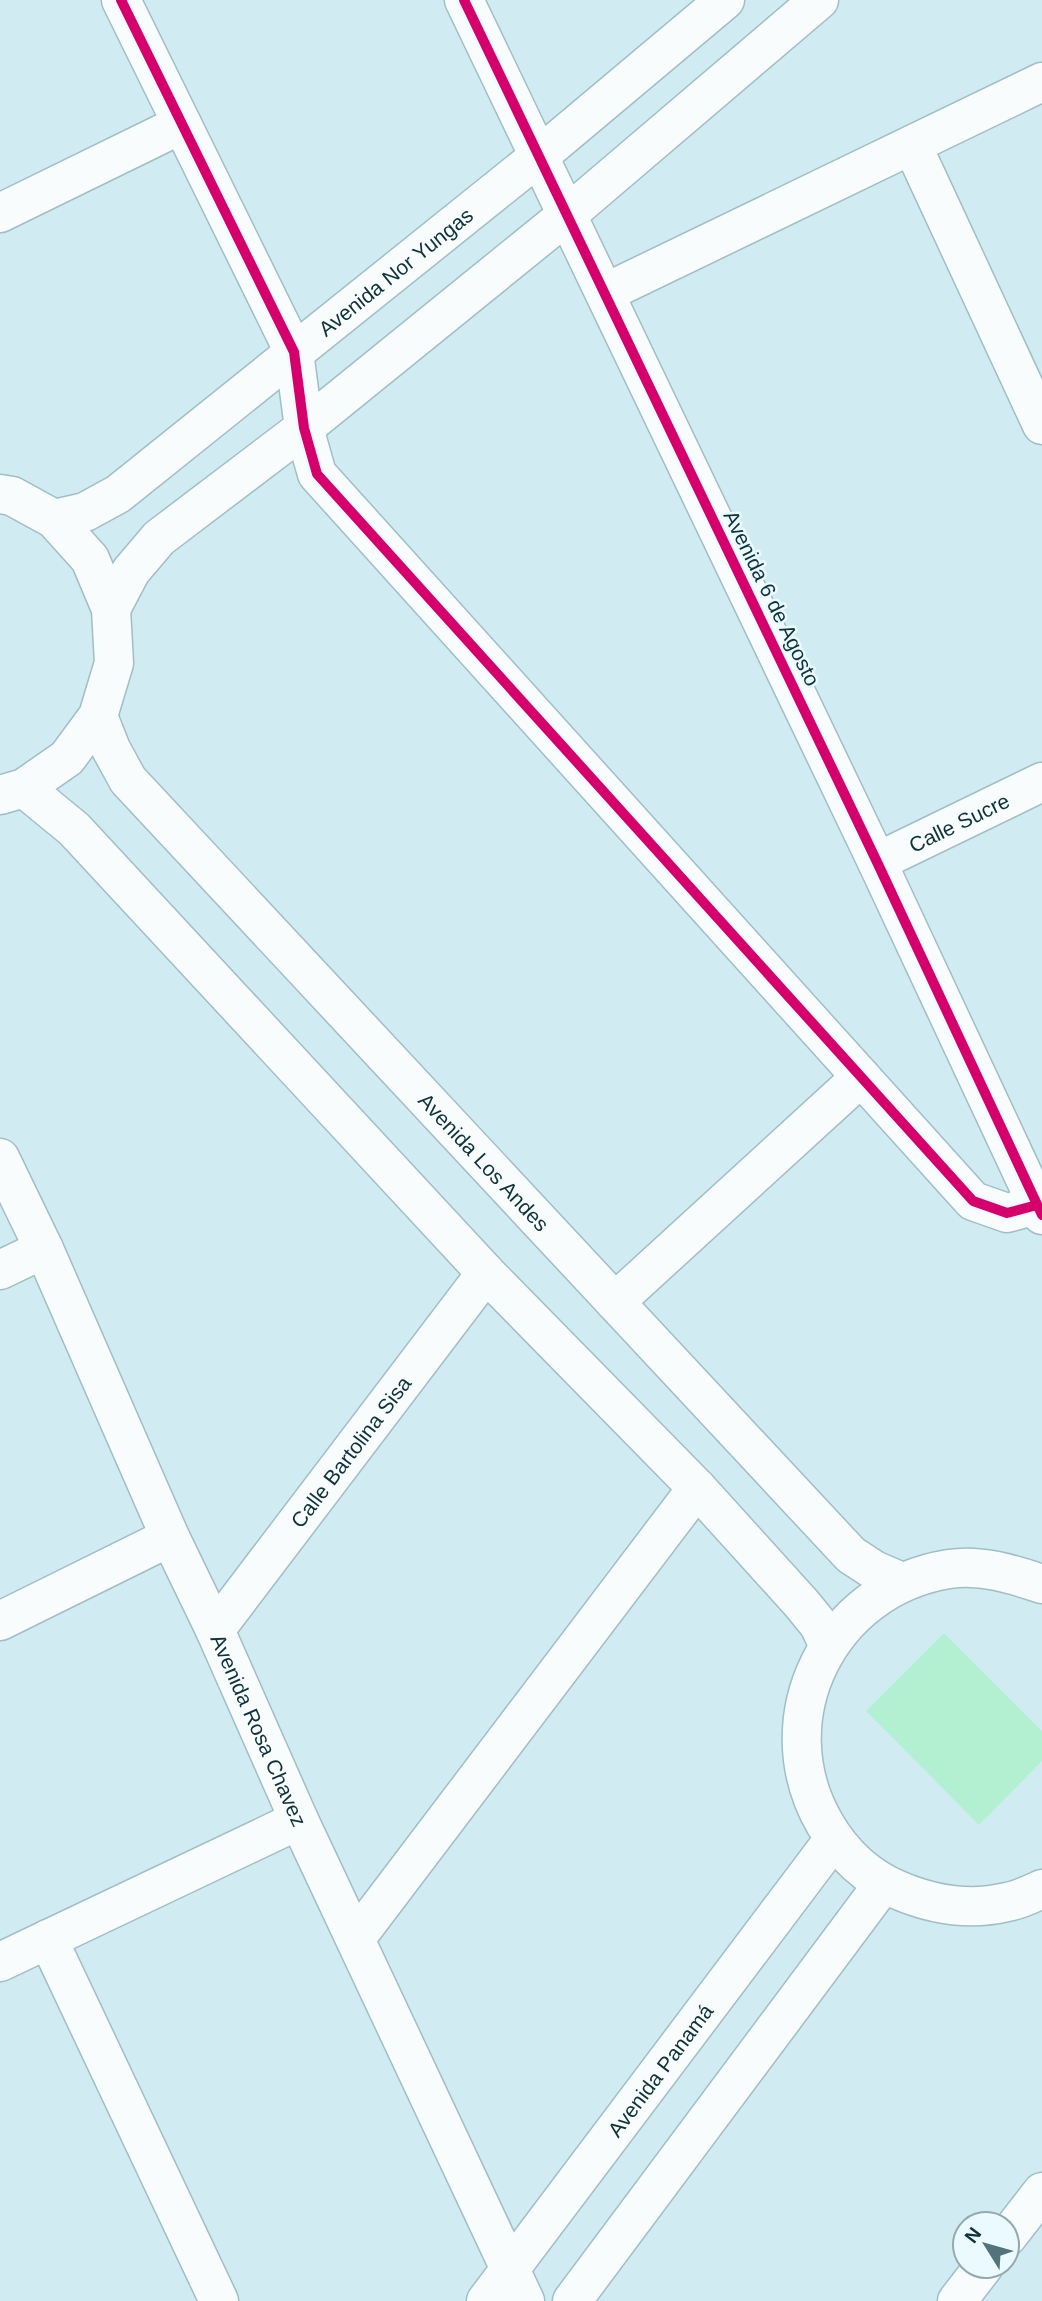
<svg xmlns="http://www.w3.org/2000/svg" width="1042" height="2301" font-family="Helvetica,sans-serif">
<rect width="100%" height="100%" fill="#d0ecf2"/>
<path fill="#b3f0d2" d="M944 1633 1042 1731V1761L979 1825 866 1711Z"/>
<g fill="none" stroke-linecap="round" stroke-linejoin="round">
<defs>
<g id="minor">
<path d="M121 0 294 352 304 428 317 474 973 1201 1007 1213 1037 1205"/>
<path d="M464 0 877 862 1042 1215"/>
<path d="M912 145 1042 425"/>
<path d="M0 213 182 124"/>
<path d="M605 293 1042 82"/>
<path d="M0 494 12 496 54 519 90 559 111 609 114 663 98 716 67 758 24 788 0 795"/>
<path id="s1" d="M54 519 85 512 118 494 538 157 725 0"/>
<path d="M111 609 131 571 159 538 304 428 568 214 819 0"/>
<path id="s2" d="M98 716 111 749 128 780 851 1555 874 1570 902 1582"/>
<path d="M24 788 74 829 486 1273 697 1488 802 1604 819 1625 828 1644"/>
<path id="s3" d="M877 862 1042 782"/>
<path id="s4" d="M0 1158 44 1249 170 1537 215 1630 299 1820 525 2301"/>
<path d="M0 1270 44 1249"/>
<path d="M615 1302 861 1077"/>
<path d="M1042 1584C1012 1574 981 1564 949 1569 829 1588 764 1719 825 1824 842 1853 867 1877 898 1890 933 1905 970 1911 1007 1902 1019 1900 1031 1894 1042 1889"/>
<path d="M0 1621 170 1537"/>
<path id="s5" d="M215 1630 486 1273"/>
<path d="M356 1938 697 1488"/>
<path d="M48 1939 219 2301"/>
<path d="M0 1962 299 1820"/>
<path d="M1007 2237 1042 2192"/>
<path id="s6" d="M486 2301 834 1839"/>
<path d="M572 2301 883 1884"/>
<path d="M957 2301 984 2266"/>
</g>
</defs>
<use href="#minor" stroke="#a1bec5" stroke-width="41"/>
<use href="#minor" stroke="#f8fcfd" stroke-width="38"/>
<defs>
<path id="cycleway" d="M121 0 294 352 304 428 317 474 973 1201 1007 1213 1037 1205
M464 0 877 862 1042 1215"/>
</defs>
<use href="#cycleway" stroke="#ebfafe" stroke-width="15"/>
<use href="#cycleway" stroke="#d6006c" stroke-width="10"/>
</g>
<g text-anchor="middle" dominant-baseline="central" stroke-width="5" stroke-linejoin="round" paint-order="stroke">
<g font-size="21" fill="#0d323a" stroke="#ebfafe">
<text stroke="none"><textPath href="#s1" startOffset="425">Avenida Nor Yungas</textPath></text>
<text transform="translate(772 598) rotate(64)">Avenida 6 de Agosto</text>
<text stroke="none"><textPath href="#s3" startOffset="91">Calle Sucre</textPath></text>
<text stroke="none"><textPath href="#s2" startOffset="593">Avenida Los Andes</textPath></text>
<text stroke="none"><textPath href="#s5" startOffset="224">Calle Bartolina Sisa</textPath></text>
<text stroke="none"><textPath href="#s4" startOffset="628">Avenida Rosa Chavez</textPath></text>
<text stroke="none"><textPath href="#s6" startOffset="289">Avenida Panamá</textPath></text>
</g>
</g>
<g transform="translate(986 2245) rotate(307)"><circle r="33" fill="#ebfafe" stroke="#92aab0" stroke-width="2"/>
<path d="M0-5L12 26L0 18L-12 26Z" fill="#51737a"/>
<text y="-10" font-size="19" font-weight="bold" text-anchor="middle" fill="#0d323a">N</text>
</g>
</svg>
